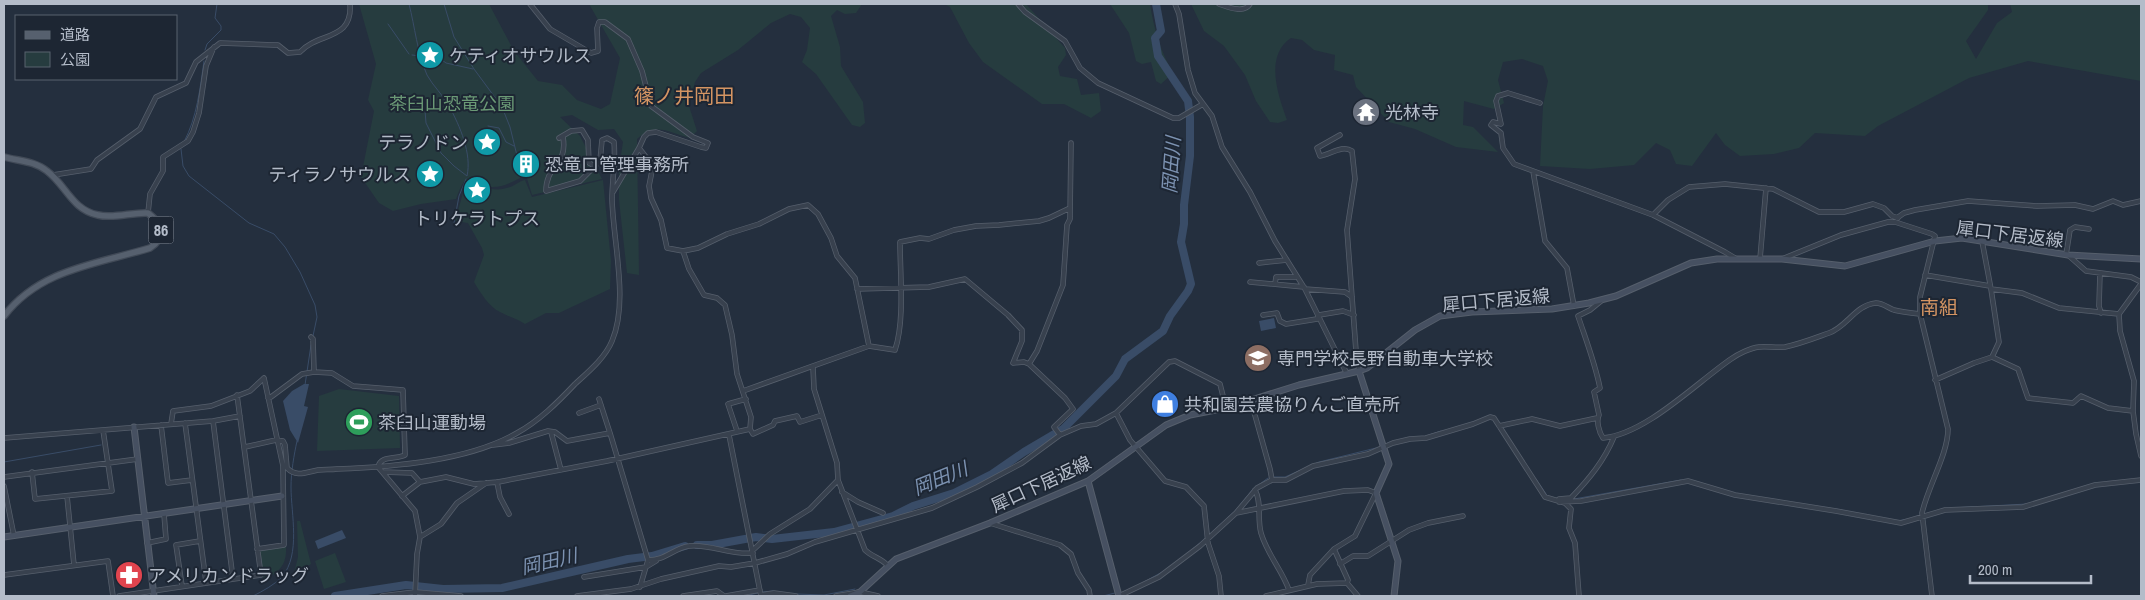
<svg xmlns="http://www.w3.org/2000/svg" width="2145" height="600" font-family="'Archivo Narrow','Noto Sans JP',sans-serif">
<rect width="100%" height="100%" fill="#242f3e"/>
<path fill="#263c3f" d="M359 4H489L514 51 538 81 562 85 577 100 601 109 610 104 620 58 589 4H862L856 13 845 14 837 10 831 16 840 47 841 66 863 102 865 123 860 127 852 125 816 74 802 62 807 50 810 28 801 17 790 14 771 23 738 50 701 73 695 82 689 106 697 131 690 138C667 132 657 122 637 139L639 275 627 273 619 200V168L623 142 614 129 598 130 572 115 560 117 580 136 602 179 532 195 526 175C509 184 488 196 473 177 462 179 460 189 456 199L421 204 393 211 379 203 361 177 374 111 368 100 376 64Z
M944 4H1026L1065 48 1066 55 1058 67 1060 76 1077 79 1081 95 1099 93 1101 111 1091 118 1064 104H1042L983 62 969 43 950 7Z
M1110 4H1150C1154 29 1160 50 1173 73L1161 84 1156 81 1151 62 1142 64 1136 61 1129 33Z
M1191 4H1988V10L1966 41 1976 59 1997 23 2012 12 2010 4H2141V81L2028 61 1969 78 1878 126 1865 136 1815 133 1799 148 1774 154 1740 156 1725 145 1716 133 1692 166 1676 164 1670 150 1656 143 1634 165 1590 169 1540 166 1543 106 1548 81 1543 66 1522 59 1503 62 1498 80 1504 103 1494 109 1464 101 1463 125 1473 127 1498 152 1456 147 1415 129 1389 122 1356 87 1353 75 1334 70 1335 55 1314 50 1302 40 1291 38C1264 56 1278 95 1287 120L1278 123 1270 122 1256 101 1245 75 1224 46 1204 31Z
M467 179C480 187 495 193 510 187 516 185 519 181 525 180L532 197 603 180 611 261 610 289 559 313H546L525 324C516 318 509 317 500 312 489 307 480 292 474 282L484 255 482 248 468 223 455 221Z
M339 389 399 396 400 448 317 451 319 396Z
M297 521H300L311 564 294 573 298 557Z
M286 546C287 568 278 570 264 582L260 552 261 550Z
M335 553 346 582 324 589 315 561Z"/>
<path fill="#394c67" d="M1274 318 1276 328 1261 331 1259 321Z
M304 384H309L304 406 308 407 298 443 290 430 283 401 292 391Z
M342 530 346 538 318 549 315 541Z"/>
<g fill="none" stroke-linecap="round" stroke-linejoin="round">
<path stroke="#394c67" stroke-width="1" d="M409 4C415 27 417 52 427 75 433 86 443 95 449 106 460 126 472 154 467 176L454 166 441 153 426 123 424 98
M444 4 454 37 474 69 502 107 510 127 522 176
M388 24 409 54
M205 50 207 44 221 30V26L215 18 217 4
M412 55 420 56
M438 57 446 63 473 69
M488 126 499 128 506 142 514 146
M184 142C197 117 200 89 204 61
M181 149 183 166 189 176 249 223 274 234 285 247 300 272 315 305 317 317 313 336
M454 223 459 196 466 179
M305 385 311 345
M1483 418 1491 415
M1423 437 1441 431
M1406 438 1414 437
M1386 444 1390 442
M4 462 101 445
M1274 477H1285L1319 462 1376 448
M1536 479 1548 497
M1690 480 1721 489
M2066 492 2096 483
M1574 499 1681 480
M2033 502 2050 497
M1802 504 1842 510
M1951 508 2027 504
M1912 518 1920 515
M1897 521 1908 519
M1211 533 1235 511 1253 489 1268 478
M1178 561 1206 538
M1144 582 1164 571
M762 592 773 591
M797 594 824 595 855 589
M253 596C263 591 274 585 282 577 301 554 291 514 291 487 291 472 294 455 297 441
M745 596 758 593
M1092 596H1103
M1103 596 1115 593"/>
<path stroke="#394c67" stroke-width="8" d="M697 545H712L756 537 772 539 834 532 893 516 913 506 954 493 992 474 1024 452 1063 429 1116 376 1125 359 1163 331 1170 316 1188 291 1191 284 1181 242 1184 224V205L1190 156V117L1188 101 1158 56 1155 38 1161 31 1156 4
M335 596 406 585 443 589 502 588 628 559 652 556 685 546"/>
<defs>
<path id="street" d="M530 4 550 29 591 53 598 51 597 28 599 22H605L628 39 642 71 651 106 693 137 708 143 706 148 701 147 656 132 648 133 644 137 639 148 613 192
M1018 4 1025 12 1065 41 1080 68 1098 83 1173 118H1179L1203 104
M1175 4 1179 14 1188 70 1195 93 1212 116 1222 147 1250 192 1275 241 1305 289 1347 374
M1219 4C1228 7 1244 14 1250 4
M1540 103 1508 93 1498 96 1496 101 1501 124 1493 122 1491 125 1501 133 1503 148 1514 164 1653 215 1725 252 1735 258
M1340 135 1317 148 1320 156C1330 155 1342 144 1352 151L1355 179 1347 230 1356 351 1359 371
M559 138 571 131 582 130 588 140 589 163 595 166
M639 148 653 166 649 186 651 198 661 220 667 248 683 251 698 248 727 234 759 224 789 209 808 205 818 214 831 238 837 256 855 278 869 346
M1533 171 1545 241 1567 268 1574 306
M53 175 91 169 97 160 140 129 156 97 186 83 196 62 220 43 274 45H278L288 53 300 52C318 32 353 41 350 4
M148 213 150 194 163 171V157L188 141 193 132 199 113 206 66 214 47
M1653 215 1668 200 1689 187 1725 184 1773 189 1819 212H1844L1873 204 1884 208 1892 216 1898 218
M1897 218 1904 213 1915 210 1968 201 2037 206 2075 205 2093 209 2113 201 2123 205 2141 201
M1982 241 1991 289 2022 293 2059 308 2119 314
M683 251 689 269 704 295 717 298 725 305 732 335 737 374 751 417 750 429 753 434 773 425 775 421 797 416 800 422 822 415
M2066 255 2070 230 2075 227 2089 229
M2068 255 2086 271 2131 277 2141 282
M1760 259 1766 188
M1782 259 1841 235 1888 222H1895L1932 234 1935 236 1920 297V314L1948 429C1948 454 1928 486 1922 513L1932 596
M1259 263 1287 260
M2100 273 2099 306 2101 313
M1925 275 1990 286
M1250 282 1304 287
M1275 284 1276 277H1297
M2141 284 2119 314 2120 331 2134 381 2133 411 2136 434 2141 456
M857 289 929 287 965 279 1008 315 1022 330V341L1013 363 1024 362 1029 364 1065 398 1073 409 1054 427 1060 435
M1305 289 1345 292 1352 297
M1991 289 1999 342 1992 357 2018 369 2028 398 2073 403 2081 396 2108 408 2133 411
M1601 301 1590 310 1578 316C1586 340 1595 363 1600 388L1594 392 1599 415C1596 421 1599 432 1603 438 1646 434 1696 383 1731 359 1738 354 1750 348 1759 347 1767 346 1776 348 1785 347 1800 344 1815 338 1829 333 1847 327 1855 305 1876 303 1883 303 1888 308 1894 310 1902 312 1911 313 1920 314
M1263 315 1277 313 1280 321 1286 324 1317 319 1319 315 1343 311 1354 315
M311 337 313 339 314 372 332 373 353 386 403 390 405 455C395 460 381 455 378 467
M1029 364 1037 351 1063 285 1067 225 1070 219 1071 143
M813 367 814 389 837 463 838 480 865 550C872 557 881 558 887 565
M1935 380 1974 363 1992 357
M743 391 869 346 895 350C905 321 900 273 900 242L920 238 929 239 954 230 976 226 999 225 1039 221 1049 218 1070 208
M268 398 271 397 302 374 314 372
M599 399 610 433
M1251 401 1270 469 1272 480H1286L1313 466 1368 454 1393 443 1410 439 1426 438 1473 424 1490 417 1494 418 1545 497 1565 503 1571 509 1569 528 1575 543 1579 596
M579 413 601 405
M1116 413 1130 440 1165 481 1186 487 1204 506 1208 543 1219 576 1221 596
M213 421 233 579
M185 423 206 582
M171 424 173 411 211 406 250 391 264 378
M161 425 168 483 192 480
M1499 426 1532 419 1560 426 1597 418
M737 431 728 404 746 399
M551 432 561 470
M729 435 761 596
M4 438 213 421 240 416
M493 445 509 443 548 431 555 432 567 441 610 433 648 560 640 587
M245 447 276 440 283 441 285 445 287 468C297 478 306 472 318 470 324 469 331 470 337 469 392 467 469 461 517 433 539 421 558 402 575 384 588 372 605 358 612 341 629 301 613 242 612 199 612 180 616 160 614 142L607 138 602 140 600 161 580 181 546 191C546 164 568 166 563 137
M378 467 415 511 420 537 417 554 415 596
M32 472 35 499 112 491 103 430
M383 472 412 473 420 482
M4 477 138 459
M497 482 500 497 509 514
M4 486 14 536
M1255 490C1262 502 1257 519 1261 533 1267 554 1282 570 1289 590
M842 492 858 502 883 513
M67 496 74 565
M402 496 420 482 446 477 474 484 498 482 607 461 750 429
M1559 502 1581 501 1688 481 1735 495 1836 511 1901 523 1945 510 2023 507 2095 485 2141 480
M1559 502V499L1571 498C1589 479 1604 461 1614 437
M1236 513 1257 488 1272 480
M990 523 1060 545 1071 554 1078 573 1089 590 1090 596
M420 537 441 524 457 503 486 483
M147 543 166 539 164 514
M257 549 284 545 283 466 264 378
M1334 549 1348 580 1347 583
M752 551 770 534 810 509 838 480
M648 560C664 561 674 548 689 546 708 543 732 556 753 553
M1340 564 1353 556H1368L1409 530 1428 523 1463 516
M4 575 108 561 113 596
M584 577 646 567 656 561
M182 586 176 545 200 541
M761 595 774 593 796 596
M119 596 261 575 237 395
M382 596 415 592 461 596
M577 596 631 589 661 579 719 566 731 567 755 563 787 554 815 542 932 508 977 487 1022 463 1060 435 1081 426 1096 424 1116 413 1169 362 1175 361 1220 384 1226 408
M683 596 717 591 724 596
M726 596 760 590
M836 596 860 592 878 596
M1119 596 1159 577 1200 546 1236 513 1344 491 1368 490 1376 493 1355 536 1334 549 1310 575 1308 585
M1266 596 1317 584 1347 583 1358 596"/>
<path id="secondary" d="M1359 371 1389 464 1376 493 1398 561 1394 596
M134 427 154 596
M1088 481 1119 596
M4 537 282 496
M850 596 860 592 896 559 990 523 1088 481 1166 425 1190 415 1226 408 1299 385 1359 371 1367 368 1415 330 1440 316 1472 312 1552 309 1589 303 1616 296 1691 263 1717 259H1782L1845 266 1935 241 1962 238 2068 255 2141 259"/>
<path id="primary" d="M4 157C19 161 35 161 47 171 66 185 72 210 98 215 114 219 132 212 148 213 162 224 167 237 150 248 97 264 40 269 4 316"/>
</defs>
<use href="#street" stroke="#565f6c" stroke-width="5.5"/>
<use href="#secondary" stroke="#565f6c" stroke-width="7"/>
<use href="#primary" stroke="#414a57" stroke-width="8"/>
<use href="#street" stroke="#38414e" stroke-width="4"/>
<use href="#secondary" stroke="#465061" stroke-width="5"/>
<use href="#primary" stroke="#56606e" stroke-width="5.5"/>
</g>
<defs>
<symbol id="sight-disc" viewBox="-11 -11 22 22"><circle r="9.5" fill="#0f9aa8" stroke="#1d2633"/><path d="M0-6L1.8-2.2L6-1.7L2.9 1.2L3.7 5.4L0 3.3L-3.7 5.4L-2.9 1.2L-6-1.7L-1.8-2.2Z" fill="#fff"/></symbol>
<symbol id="temple-disc" viewBox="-11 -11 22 22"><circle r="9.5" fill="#6b7280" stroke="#1d2633"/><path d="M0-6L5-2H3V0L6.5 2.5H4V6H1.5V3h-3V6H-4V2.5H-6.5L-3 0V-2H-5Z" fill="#fff"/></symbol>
<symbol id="building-disc" viewBox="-11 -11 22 22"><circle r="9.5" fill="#0f9aa8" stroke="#1d2633"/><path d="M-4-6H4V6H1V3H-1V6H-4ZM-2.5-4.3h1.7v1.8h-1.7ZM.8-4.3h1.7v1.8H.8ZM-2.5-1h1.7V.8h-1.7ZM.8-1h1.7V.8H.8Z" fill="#fff"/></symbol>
<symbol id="university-disc" viewBox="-11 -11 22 22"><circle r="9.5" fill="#8d6e63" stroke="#1d2633"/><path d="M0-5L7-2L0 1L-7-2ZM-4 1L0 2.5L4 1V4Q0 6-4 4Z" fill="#fff"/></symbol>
<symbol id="shop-disc" viewBox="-11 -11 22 22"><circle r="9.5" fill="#3f7fe0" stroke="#1d2633"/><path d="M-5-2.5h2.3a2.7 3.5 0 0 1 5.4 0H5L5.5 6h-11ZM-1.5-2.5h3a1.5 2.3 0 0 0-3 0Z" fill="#fff"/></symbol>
<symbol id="stadium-disc" viewBox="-11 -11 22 22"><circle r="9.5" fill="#2e9e5b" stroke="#1d2633"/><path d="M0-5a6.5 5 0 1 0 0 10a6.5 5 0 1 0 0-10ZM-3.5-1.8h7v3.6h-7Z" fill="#fff"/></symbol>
<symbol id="pharmacy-disc" viewBox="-11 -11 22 22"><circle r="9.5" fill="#e0444e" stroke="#1d2633"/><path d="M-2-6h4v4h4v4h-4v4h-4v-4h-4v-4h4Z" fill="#fff"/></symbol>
</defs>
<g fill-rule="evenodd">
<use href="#sight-disc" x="414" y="39" width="32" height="32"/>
<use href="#temple-disc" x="1350" y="96" width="32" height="32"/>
<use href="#sight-disc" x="471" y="126" width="32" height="32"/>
<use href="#building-disc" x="510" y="148" width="32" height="32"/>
<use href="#sight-disc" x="414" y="158" width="32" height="32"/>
<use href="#sight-disc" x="461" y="174" width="32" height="32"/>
<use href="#university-disc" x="1242" y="342" width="32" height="32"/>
<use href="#shop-disc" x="1149" y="388" width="32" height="32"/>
<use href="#stadium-disc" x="343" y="406" width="32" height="32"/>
<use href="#pharmacy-disc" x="113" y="559" width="32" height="32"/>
</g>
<g text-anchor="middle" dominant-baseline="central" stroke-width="4" stroke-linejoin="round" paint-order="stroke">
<rect fill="#1d2633" stroke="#878f9c" stroke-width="1" x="148.5" y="216.5" width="25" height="27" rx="4"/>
<g font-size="16" font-weight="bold" fill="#b4bcc9">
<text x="161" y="230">86</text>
</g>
<g font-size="18" fill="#b4bcc9" stroke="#1d2633" text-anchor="start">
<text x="449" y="55">ケティオサウルス</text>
<text x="1385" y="112">光林寺</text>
<text x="468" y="142" text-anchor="end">テラノドン</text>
<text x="545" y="164">恐竜口管理事務所</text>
<text x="411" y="174" text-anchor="end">ティラノサウルス</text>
<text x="477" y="218" text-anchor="middle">トリケラトプス</text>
<text x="1277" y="358">専門学校長野自動車大学校</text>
<text x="1184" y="404">共和園芸農協りんご直売所</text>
<text x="378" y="422">茶臼山運動場</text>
<text x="148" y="575">アメリカンドラッグ</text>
</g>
<g font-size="18" fill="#6b9a76" stroke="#1d2633">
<text x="452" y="103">茶臼山恐竜公園</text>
</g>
<g font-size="18" fill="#b4bcc9" stroke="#1d2633">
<text transform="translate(2010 234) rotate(7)">犀口下居返線</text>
<text transform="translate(1496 300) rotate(-5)">犀口下居返線</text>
<text transform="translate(1041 484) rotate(-25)">犀口下居返線</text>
</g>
<g font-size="19" font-style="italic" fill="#7c92b1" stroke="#1d2633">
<text transform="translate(1171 165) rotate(-86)">岡田川</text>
<text transform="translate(940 478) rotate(-22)">岡田川</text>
<text transform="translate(549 561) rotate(-13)">岡田川</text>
</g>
<g font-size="19" fill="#d59563" stroke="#1d2633">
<text x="1939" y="307">南組</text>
</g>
<g font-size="20" fill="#d59563" stroke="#1d2633">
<text x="684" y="95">篠ノ井岡田</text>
</g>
</g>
<rect width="2145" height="600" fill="none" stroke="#b4bcc9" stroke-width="10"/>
<rect x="15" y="15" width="162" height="65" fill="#1d2633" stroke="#59626f"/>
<rect x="25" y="31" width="25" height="8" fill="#56606e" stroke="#59626f"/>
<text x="60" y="40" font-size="15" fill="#b4bcc9">道路</text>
<rect x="25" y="52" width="25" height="15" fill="#263c3f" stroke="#59626f"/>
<text x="60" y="65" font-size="15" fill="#b4bcc9">公園</text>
<path d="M1970 575v8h121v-8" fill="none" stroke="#b4bcc9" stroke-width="2.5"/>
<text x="1978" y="575" font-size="15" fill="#b4bcc9" stroke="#1d2633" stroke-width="4" paint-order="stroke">200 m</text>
</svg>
